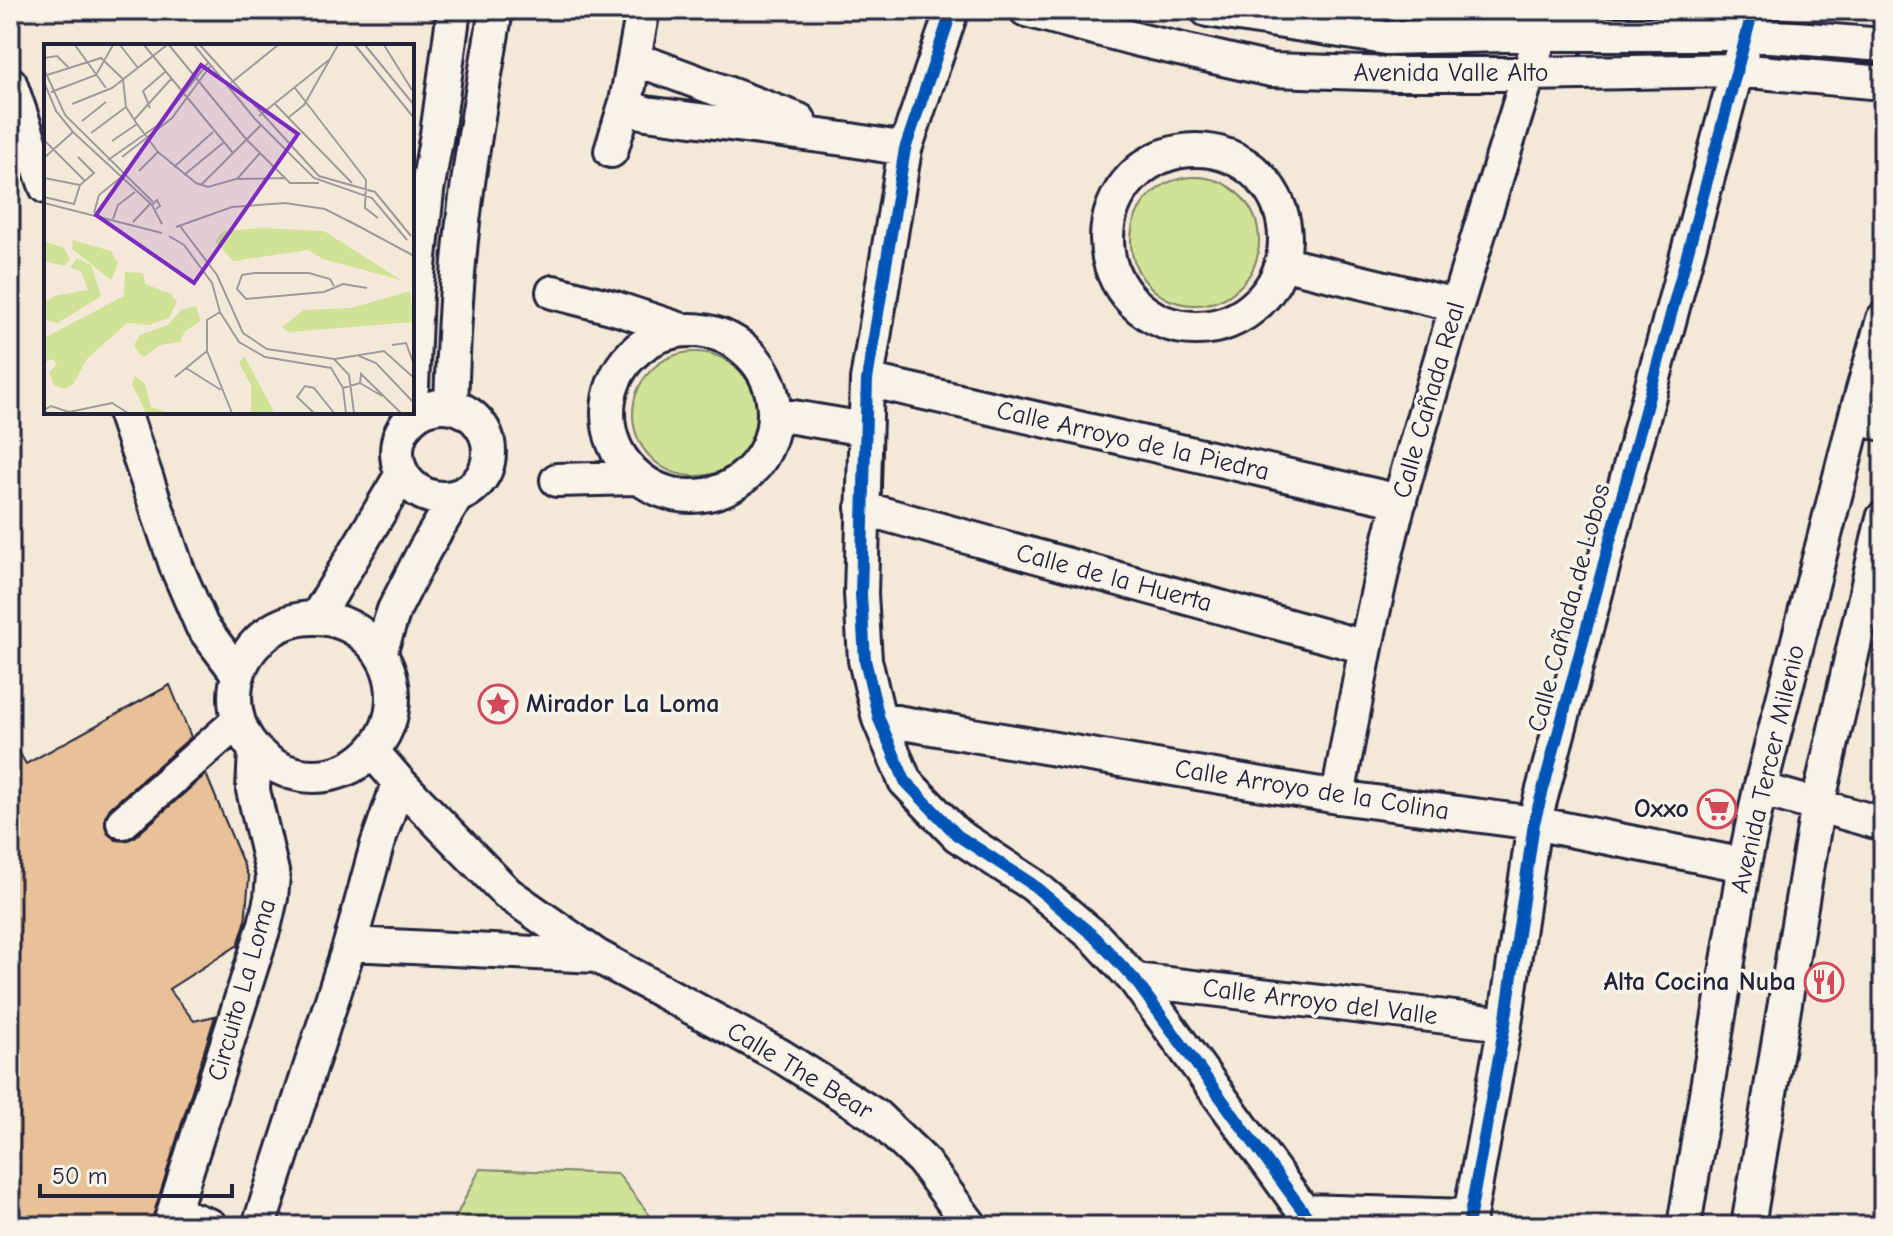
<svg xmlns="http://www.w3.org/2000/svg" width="1893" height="1236" font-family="'Comic Neue',sans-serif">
<rect width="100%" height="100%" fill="#f4e9d8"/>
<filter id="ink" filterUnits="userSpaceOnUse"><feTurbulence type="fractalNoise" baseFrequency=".0125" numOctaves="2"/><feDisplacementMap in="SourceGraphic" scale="16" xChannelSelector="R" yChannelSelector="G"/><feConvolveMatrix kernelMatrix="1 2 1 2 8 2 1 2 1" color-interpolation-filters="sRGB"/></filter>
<g filter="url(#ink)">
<path fill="#d1e195" stroke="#7a8268" stroke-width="2" d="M1131 241a64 64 0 1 1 128 0a64 64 0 1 1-128 0Z
M633 414a62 62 0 1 1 124 0a62 62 0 1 1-124 0Z
M480 1169 618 1174 658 1226H451Z"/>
<path fill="#e8c198" stroke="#22223b" stroke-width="2" d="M170 685 191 737 110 808 105 817V826L108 834 116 840 126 841 135 837 206 774 249 878 245 923 238 945 169 989 194 1021 215 1016 150 1226H10V736L26 764Z"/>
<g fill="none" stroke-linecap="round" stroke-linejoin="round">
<defs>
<path id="minor" d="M952 10 905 149 867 380 861 594 865 660 879 719 905 781 957 835 1032 884 1096 938 1135 980 1314 1226
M1026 10 1139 40 1271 70 1396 74H1528L1737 70 1883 83
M1207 10 1386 38 1541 34H1745L1883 45
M632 71 642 65H652L799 120
M10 83 46 187
M626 102 637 110 646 113 851 140 905 149
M1107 239a89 89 0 1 1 178 0a89 89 0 1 1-178 0Z
M611 151 626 102 643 10
M1281 263 1456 305
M553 292 615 308 679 329
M608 413a83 83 0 1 1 166 0a83 83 0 1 1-166 0Z
M867 380 1400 501
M412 387 416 295 427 191 437 134 454 10
M451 406C453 344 456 283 463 222 471 151 484 81 496 10
M397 452a46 46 0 1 1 92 0a46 46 0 1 1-92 0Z
M124 412 177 568 202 626 238 674
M775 414 865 429
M1855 418 1883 424
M557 480 637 478
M862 508 1365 647
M317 617 402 474
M235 697a79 79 0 1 1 158 0a79 79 0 1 1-158 0Z
M380 653 394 610 425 549 457 496
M879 719 1338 797 1534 823 1744 865
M373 752 399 782 507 893 597 956 781 1056 876 1116 922 1160 971 1226
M1760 789 1883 824
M1338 797C1356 697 1374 597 1400 499 1445 335 1499 173 1548 10
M123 822 238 721
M350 944 597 956
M1135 980 1505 1024
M1302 1211 1469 1216
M174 1212 211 1226
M169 1226 265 924 271 898 273 876 253 790 255 751
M259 1226 350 944 377 845 399 782
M1468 1226 1505 1024 1534 823 1753 10
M1684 1226 1744 865 1760 789 1855 418 1883 319
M1748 1226 1818 804 1883 518"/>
</defs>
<use href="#minor" stroke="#22223b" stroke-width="38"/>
<use href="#minor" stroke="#f7f3e8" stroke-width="32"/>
<defs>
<path id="cycleway" d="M952 10 905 149 867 380 861 594 865 660 879 719 905 781 957 835 1032 884 1096 938 1135 980 1314 1226
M1468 1226 1505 1024 1534 823 1753 10"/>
</defs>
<use href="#cycleway" stroke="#f7f3e8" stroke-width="17"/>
<use href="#cycleway" stroke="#0057b8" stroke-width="12"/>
</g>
</g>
<defs>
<symbol id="sight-ring" viewBox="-11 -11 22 22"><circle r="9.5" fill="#f7f3e8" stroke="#d1495b" stroke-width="1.5"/><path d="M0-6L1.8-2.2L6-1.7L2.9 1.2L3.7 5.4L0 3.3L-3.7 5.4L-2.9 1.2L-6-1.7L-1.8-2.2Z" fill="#d1495b"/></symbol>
<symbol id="supermarket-ring" viewBox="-11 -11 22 22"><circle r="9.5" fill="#f7f3e8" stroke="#d1495b" stroke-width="1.5"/><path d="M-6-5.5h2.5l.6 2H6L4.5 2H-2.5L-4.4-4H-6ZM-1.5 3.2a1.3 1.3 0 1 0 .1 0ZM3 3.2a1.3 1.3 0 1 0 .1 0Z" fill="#d1495b"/></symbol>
<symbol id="restaurant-ring" viewBox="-11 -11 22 22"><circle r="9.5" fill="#f7f3e8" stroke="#d1495b" stroke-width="1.5"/><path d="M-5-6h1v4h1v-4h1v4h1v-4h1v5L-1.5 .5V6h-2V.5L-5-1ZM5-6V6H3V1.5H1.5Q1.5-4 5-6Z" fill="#d1495b"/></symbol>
</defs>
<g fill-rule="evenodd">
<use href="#sight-ring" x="476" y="682" width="44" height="44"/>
<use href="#supermarket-ring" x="1695" y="787" width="44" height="44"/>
<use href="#restaurant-ring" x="1802" y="960" width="44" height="44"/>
</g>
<g text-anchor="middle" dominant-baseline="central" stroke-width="7" stroke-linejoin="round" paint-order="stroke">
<g font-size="26" fill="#22223b" stroke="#f7f3e8">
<text x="1451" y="73">Avenida Valle Alto</text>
<text transform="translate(1429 400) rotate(-74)">Calle Cañada Real</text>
<text transform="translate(1133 441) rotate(13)">Calle Arroyo de la Piedra</text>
<text transform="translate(1114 578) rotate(15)">Calle de la Huerta</text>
<text transform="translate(1569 608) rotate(-75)">Calle Cañada de Lobos</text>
<text transform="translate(1768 769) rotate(-77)">Avenida Tercer Milenio</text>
<text transform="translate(1312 790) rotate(9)">Calle Arroyo de la Colina</text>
<text transform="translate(242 990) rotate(-74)">Circuito La Loma</text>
<text transform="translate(1320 1002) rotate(7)">Calle Arroyo del Valle</text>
<text transform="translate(800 1071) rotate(31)">Calle The Bear</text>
</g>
<g font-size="26" font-weight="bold" fill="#22223b" stroke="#f7f3e8" text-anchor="end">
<text x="526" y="704" text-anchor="start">Mirador La Loma</text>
<text x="1689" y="809">Oxxo</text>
<text x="1796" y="982">Alta Cocina Nuba</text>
</g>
</g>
<g transform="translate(44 44)">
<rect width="370" height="370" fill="#f4e9d8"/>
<path d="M219 184 280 187 357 236 279 215 264 206 189 217 171 197 179 187ZM29 196 67 207 74 220 67 236 28 205ZM0 197 20 204 26 215 20 222 0 217ZM33 214 47 221 57 252 14 279 0 276V259L10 252 44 246 37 227 26 224ZM81 228 99 229 101 240 127 250 133 258 125 274 104 281 83 279 42 316 29 341 20 345 10 341 5 328 13 321 9 315 0 318V294L80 252ZM366 247 370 278 245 288 238 283 260 266 307 264ZM152 262 157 277 141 287 136 298 116 301 100 313 96 310 90 301 96 291 124 281 137 266ZM200 312 228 364 230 369H207V341L195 319ZM91 332 101 340 107 363 126 369H102L88 340Z" fill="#d1e195"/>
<path fill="none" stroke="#a09999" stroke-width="2" d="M31 1 62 44M76 1 94 24M100 1 189 109M125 1 202 95 246 139H275M150 1 211 75 270 134 328 154 363 196M156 1 275 132 331 148 367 192M311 1 370 74M321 1 370 61M340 1 368 46M0 14 13 12 25 24M0 25 21 71 109 158M3 31 57 14 79 35M79 35 82 63 93 80 114 108 152 139 164 143 192 135 242 134M0 38 12 67 29 88 108 161M187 39 234 1M251 44 322 136 321 164 334 174M7 48 52 31 69 1M28 60 68 44 123 1M231 60 308 139M106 64 99 47 121 28M215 72 286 15M245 73 260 61 294 1M90 76 127 35M38 77 62 58M47 89 82 63M0 96 41 137M68 97 93 80M78 113 128 74 167 21M0 114 29 88M64 116 114 81 164 19M130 123 169 88M95 127 114 108M140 131 179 99M0 134 36 141M193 135 216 109M157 141 217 81M0 153 30 160 36 141 50 129 34 113M0 159 118 189M112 165 116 162 113 156 108 161 118 180M50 169 55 151 76 134M69 175 74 161 91 148M305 177 370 212M89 178 106 160M136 182 173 231 199 289 223 305 290 315 305 331 310 369M132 183 188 163 241 159 281 165 322 186M125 192 140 201 168 239 176 268 195 298 221 313 287 324 299 344 302 369M290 242 286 235 265 229H211L198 231 193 245 202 255 280 248 299 240 323 244M176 268 163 276V307L188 369M348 301 362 299 370 321M315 312 332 319 370 359M291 315 340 307 370 334M142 324 177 346M131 333 163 307M316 339 317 330 357 369M299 344 316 339 338 352M0 366 7 362 25 368M25 368 68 359 84 369M270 369 253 353 261 342 270 344 290 369"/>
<path fill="#7b2cbf" fill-opacity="0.15" stroke="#7b2cbf" stroke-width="4" d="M157 21 254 90 150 239 52 171Z"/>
<rect width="370" height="370" fill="none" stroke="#22223b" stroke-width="4"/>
</g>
<rect width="1893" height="1236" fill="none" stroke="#f7f3e8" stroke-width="40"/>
<rect x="20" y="20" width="1853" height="1196" fill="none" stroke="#22223b" stroke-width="3" filter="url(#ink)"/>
<path d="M40 1184v12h192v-12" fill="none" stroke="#22223b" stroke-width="4"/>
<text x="52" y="1184" font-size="24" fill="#22223b" stroke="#f7f3e8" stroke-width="6" paint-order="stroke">50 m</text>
</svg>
